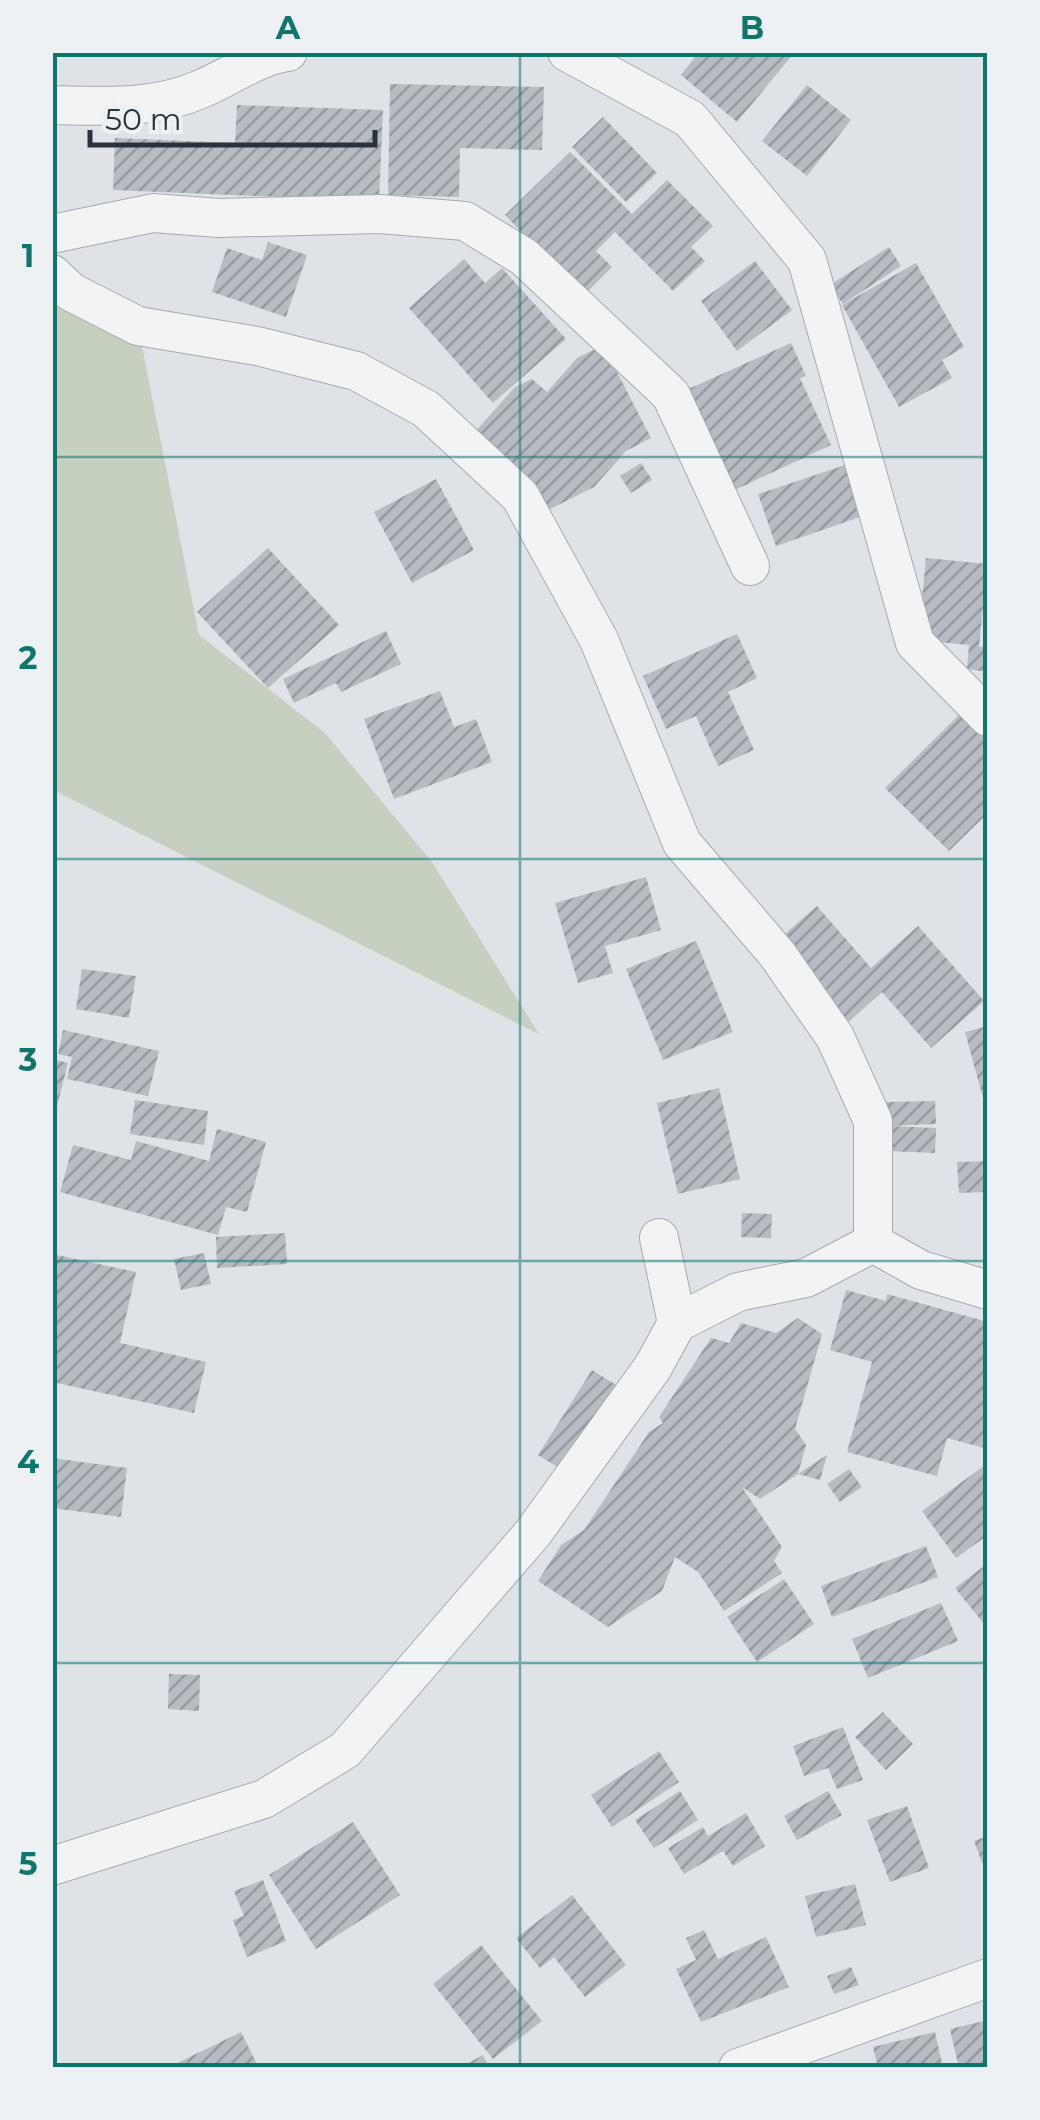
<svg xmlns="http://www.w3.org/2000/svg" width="1040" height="2120" font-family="Montserrat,sans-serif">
<defs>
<pattern id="building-hatch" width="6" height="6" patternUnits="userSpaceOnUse" patternTransform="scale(2.5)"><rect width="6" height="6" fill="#b7bcc3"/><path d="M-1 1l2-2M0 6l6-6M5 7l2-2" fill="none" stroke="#9599a0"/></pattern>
</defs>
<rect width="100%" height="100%" fill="#dfe3e7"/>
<path fill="#c6d0c1" d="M52 274 138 326 199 635 325 733 432 862 539 1034 53 790Z"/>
<path fill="url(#building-hatch)" d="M699 52H795L737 122 681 75Z
M390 84 544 87 542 150 460 148 459 197 388 195Z
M807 85 851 120 807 176 762 141Z
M237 105 383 110 379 201 113 190 115 138 235 143Z
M603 117 657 173 626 202 572 147Z
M570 152 632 214 667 180 713 226 691 247 705 261 673 291 615 232 596 251 612 267 583 296 505 215Z
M268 242 307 255 286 317 212 292 227 248 262 260Z
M889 247 901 266 843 304 830 285Z
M464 259 485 283 502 268 566 339 493 403 409 308Z
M755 261 792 310 737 351 701 301Z
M916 263 964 347 942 360 952 378 899 407 842 305Z
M791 343 806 376 800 378 831 445 722 496 675 395Z
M603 345 651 438 626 451 594 487 546 511 474 433 515 387 532 379 547 392 577 358Z
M641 463 652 480 631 493 620 476Z
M845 465 863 516 776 546 758 494Z
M436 479 474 550 412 583 374 512Z
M268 548 339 625 268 688 197 612Z
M926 558 987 564 979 647H988V672L967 669 969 645 918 640Z
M386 631 401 664 341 692 336 683 294 703 283 679Z
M737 634 757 678 728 692 754 750 718 766 696 716 666 729 643 676Z
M440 691 454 727 476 719 492 762 394 799 364 719Z
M961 713 988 739V813L949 851 885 788Z
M646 877 661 930 605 946 613 973 578 983 555 903Z
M817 906 871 968 918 926 984 1001 931 1048 882 992 843 1027 771 946Z
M696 941 733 1032 663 1060 626 969Z
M82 969 136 976 129 1018 76 1009Z
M988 1026V1108L986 1109 965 1032Z
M63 1030 159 1051 148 1096 67 1079 72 1057 58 1054Z
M52 1059 68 1063 54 1118H52Z
M719 1088 740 1179 678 1194 657 1103Z
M135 1100 208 1111 204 1145 130 1134Z
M935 1101 936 1124 887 1126 886 1102Z
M889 1126 936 1128 935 1153 888 1151Z
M217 1129 266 1142 247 1212 226 1207 218 1235 60 1192 73 1145 131 1160 136 1141 209 1161Z
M988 1161V1192L959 1193 957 1162Z
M742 1213 772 1214 771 1238 741 1237Z
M285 1233 287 1264 217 1268 216 1237Z
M204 1253 211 1284 181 1290 174 1259Z
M52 1254 136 1272 120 1343 206 1362 194 1413 52 1382Z
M846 1290 886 1301 887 1294 988 1322V1449L947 1438 937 1476 847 1452 872 1362 830 1350Z
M798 1318 822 1334 795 1429 806 1445 798 1474 827 1455 820 1480 798 1474 760 1499 742 1487 782 1547 774 1561 782 1573 724 1611 698 1572 675 1557 662 1591 608 1627 538 1581 561 1545 584 1530 649 1432 663 1423 659 1417 711 1338 729 1343 741 1323 776 1333Z
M592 1370 621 1388 567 1473 538 1455Z
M52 1458 127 1468 121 1517 52 1508Z
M988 1463V1535L956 1558 922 1511Z
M849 1469 862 1487 840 1502 827 1484Z
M926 1546 938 1577 832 1617 821 1586Z
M988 1563V1629L955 1588Z
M784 1579 814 1624 757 1662 727 1617Z
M941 1603 958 1641 868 1678 852 1639Z
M169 1674 200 1675 199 1711 168 1709Z
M883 1712 913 1744 886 1770 855 1737Z
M843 1727 863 1780 837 1789 828 1768 804 1776 793 1746Z
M659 1751 679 1782 612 1827 591 1795Z
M680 1791 698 1820 654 1848 635 1820Z
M828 1791 842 1815 797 1840 784 1816Z
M907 1806 929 1868 890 1882 867 1820Z
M746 1813 765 1846 733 1866 723 1851 684 1874 668 1848 703 1827 708 1836Z
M353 1822 400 1895 316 1949 269 1875Z
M988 1836V1866L984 1868 974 1841Z
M263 1880 286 1941 247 1957 233 1920 244 1916 234 1891Z
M855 1884 866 1925 816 1937 805 1896Z
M572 1895 626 1965 585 1997 554 1957 540 1968 516 1938Z
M704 1930 718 1959 766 1937 789 1987 701 2022 676 1969 696 1960 686 1938Z
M481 1945 542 2021 493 2059 433 1984Z
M851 1967 859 1985 834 1994 827 1976Z
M988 2020V2068H959L950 2029Z
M241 2032 259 2068H167Z
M935 2032 943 2068H878L873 2047Z
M483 2055 489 2068H459Z"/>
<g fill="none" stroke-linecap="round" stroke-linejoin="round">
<defs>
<path id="minor" d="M567 52 690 119 807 260 915 643 988 717
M52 105C104 106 153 110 201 89 230 77 257 56 288 52
M52 234 153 213 219 218 380 214 465 221 524 257 671 395 750 566
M52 274 71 292 138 326 257 346 356 371 426 409 520 496 599 640 682 843 777 954 835 1037 873 1121V1243
M677 1323 738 1292 806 1278 873 1243 921 1270 988 1290
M52 1866 264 1799 345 1750 533 1533 653 1367 677 1323 659 1238
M738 2068 988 1978"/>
</defs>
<use href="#minor" stroke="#a5aab0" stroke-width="40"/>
<use href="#minor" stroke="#f1f3f5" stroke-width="38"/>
</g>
<path fill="none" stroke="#0f766e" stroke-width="2.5" stroke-opacity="0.55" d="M520 52V2068M52 457H988M52 859H988M52 1261H988M52 1663H988"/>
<rect width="1040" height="2120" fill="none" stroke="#eef1f4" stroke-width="110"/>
<path d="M90 130v15h285v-15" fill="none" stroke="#2a323c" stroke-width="5"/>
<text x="105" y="130" font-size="30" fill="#2a323c" stroke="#eef1f4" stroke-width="8" paint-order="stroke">50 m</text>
<rect x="55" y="55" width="930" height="2010" fill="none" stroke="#0f766e" stroke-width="4"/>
<g font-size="32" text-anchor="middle" font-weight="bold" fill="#0f766e">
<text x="288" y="39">A</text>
<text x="752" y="39">B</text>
<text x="28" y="267">1</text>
<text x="28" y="669">2</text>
<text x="28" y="1071">3</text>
<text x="28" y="1473">4</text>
<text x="28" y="1875">5</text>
</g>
</svg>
